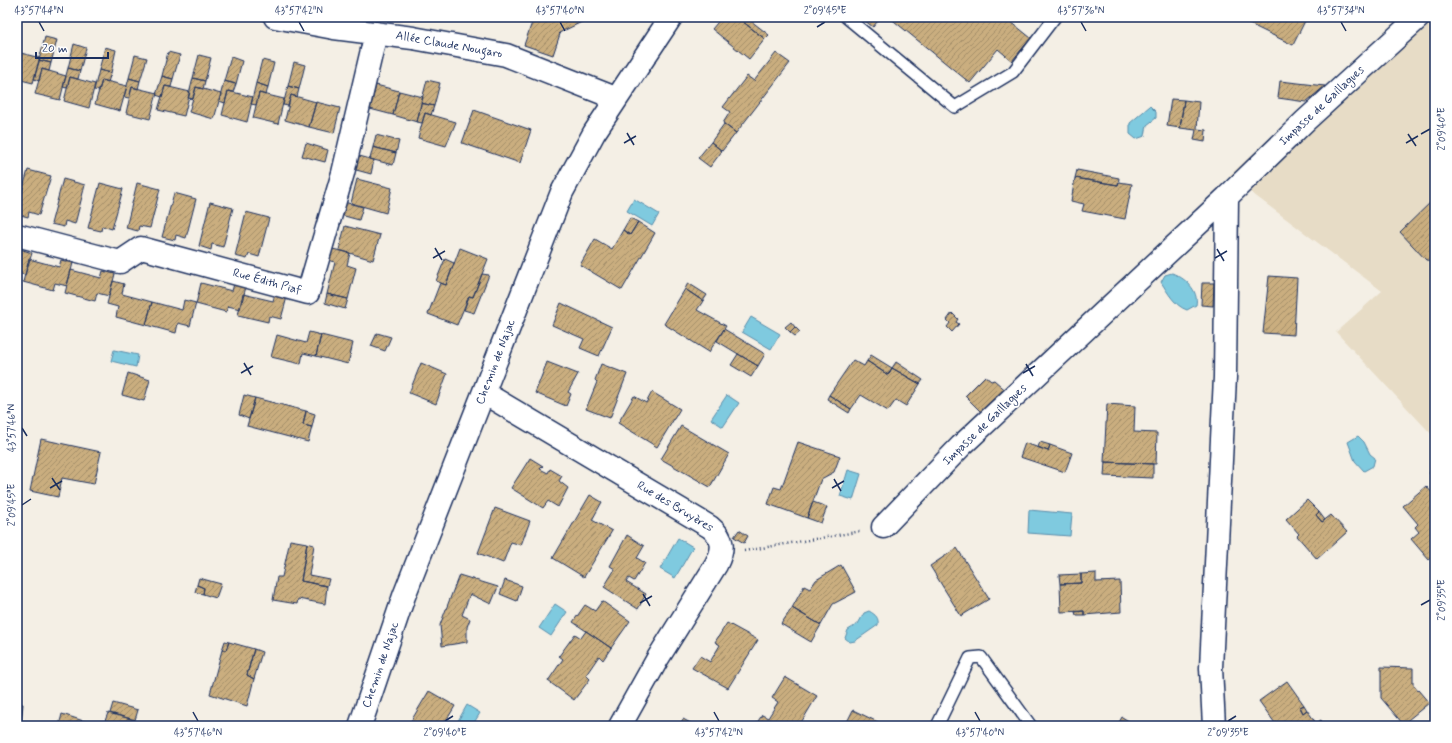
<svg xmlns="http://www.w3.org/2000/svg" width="1452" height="743" font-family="Mynerve,sans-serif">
<defs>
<pattern id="building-hatch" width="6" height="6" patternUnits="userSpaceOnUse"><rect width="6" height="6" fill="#caae7f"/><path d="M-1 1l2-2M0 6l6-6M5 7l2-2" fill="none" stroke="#a38e6b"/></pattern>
</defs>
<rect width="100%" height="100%" fill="#f4efe5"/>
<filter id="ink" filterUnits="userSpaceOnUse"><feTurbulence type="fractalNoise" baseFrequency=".025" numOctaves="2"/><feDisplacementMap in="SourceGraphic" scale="8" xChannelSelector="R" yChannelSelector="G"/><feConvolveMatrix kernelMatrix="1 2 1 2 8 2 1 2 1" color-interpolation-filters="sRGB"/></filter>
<g filter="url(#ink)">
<path fill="#e7dcc6" d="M1400 17H1435V438L1336 332 1382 291 1229 176Z"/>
<path fill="#7fcadf" stroke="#578cab" d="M1150 106 1156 112V118L1147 125 1145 136 1136 139 1130 134V123Z
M634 199 659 214 652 226 627 211Z
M1172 273C1185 278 1199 290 1196 305L1187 310C1175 306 1168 293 1161 282L1165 275Z
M751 317 780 334 771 349 742 332Z
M114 350 138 355 136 367 111 361Z
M727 395 739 403 723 427 711 419Z
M1358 436 1364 442 1370 454 1375 458 1373 466 1364 471 1355 461 1348 442Z
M848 470 861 474 853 500 840 496Z
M1029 510 1072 514 1070 536 1028 533Z
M678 538 693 547 675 578 660 569Z
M555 604 567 612 551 636 539 628Z
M869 611C876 615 879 618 878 625L855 641 850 642 845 638 848 630 858 624 864 613Z
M467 705 480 713 472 726H455Z"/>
<path fill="url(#building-hatch)" stroke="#1b2f5e" d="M534 17 551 18 592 17 559 33 560 34 553 55 524 45Z
M722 17H745L742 21 765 39 749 59 712 29Z
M746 17 769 35 765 39 742 21Z
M860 17H881L873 27Z
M889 17H1005L1031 38 1012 61 998 49 970 83Z
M1235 17H1307L1293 45Z
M45 37 57 40 51 63 39 60Z
M74 44 86 48 80 71 68 68Z
M105 47 116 50 111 73 99 70Z
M17 52 40 58 33 83 17 79Z
M168 52 180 55 173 79 162 76Z
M776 53 790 63 736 133 723 123 730 112 723 107 747 76 754 81Z
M135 55 147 58 140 81 129 78Z
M199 55 211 58 205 81 193 78Z
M231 57 242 61 236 84 224 81Z
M39 60 51 63 49 71 42 69 39 81 34 79Z
M262 60 274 63 268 87 256 83Z
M294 62 305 65 299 89 288 86Z
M68 68 80 71 78 79 70 77 67 88 63 87Z
M42 69 66 76 60 100 35 94Z
M99 70 111 73 108 82 102 80 99 91 94 90Z
M162 76 173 79 171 87 165 86 162 97 156 95Z
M70 77 95 84 89 108 64 101Z
M129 78 140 81 138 89 132 87 129 98 124 97Z
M193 78 205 81 203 89 196 87 193 99 188 98Z
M102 80 127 86 120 111 95 104Z
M427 80 440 83 434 106 421 103Z
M224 81 236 84 233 92 228 91 225 103 219 101Z
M1280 81 1325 86 1306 102 1278 98Z
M256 83 268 87 266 95 259 93 256 105 251 104Z
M376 85 399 91 393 115 370 109Z
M165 86 190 92 184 116 158 110Z
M288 86 299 89 297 97 291 95 288 106 283 105Z
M132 87 157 93 150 119 126 113Z
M196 87 221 94 214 119 189 112Z
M228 91 253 97 247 122 222 115Z
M399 91 423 97 417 122 393 115Z
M259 93 284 99 278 124 253 118Z
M291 95 316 102 309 127 285 120Z
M1171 99 1184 100 1180 128 1167 126Z
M1184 100 1199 102 1197 129 1206 130 1205 142 1194 140 1196 130 1180 128Z
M316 102 340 108 334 133 309 127Z
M421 103 434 106 431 115 425 113 422 123 417 122Z
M474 110 531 130 520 163 462 143Z
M425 113 456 122 446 146 418 138Z
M724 124 736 133 722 151 711 142Z
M376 135 399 141 396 153 373 147Z
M711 142 722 151 710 167 698 158Z
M306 143 328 150 325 162 302 156Z
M373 147 396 153 393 165 370 159Z
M352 154 374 160 371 174 349 168Z
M28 170 51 176 39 215 29 212 28 217 17 214V210Z
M1077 170 1119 178 1118 185 1075 178Z
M1075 178 1118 185 1119 182 1132 184 1125 219 1082 211 1084 204 1071 201Z
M63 179 85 185 75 224 65 221 64 227 51 224Z
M357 179 392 188 386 213 351 203Z
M100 183 123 189 112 229 102 226 101 231 88 228Z
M137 183 160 189 150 228 139 226 138 231 126 228Z
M174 193 196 199 186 238 176 235 175 240 162 237Z
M1435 198V261L1426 260 1400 232Z
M340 201 363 207 359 220 337 214Z
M210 202 233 208 223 247 212 244 211 250 199 246Z
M246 212 269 218 259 257 249 254 247 259 235 256Z
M630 218 638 222 630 235 623 230Z
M638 222 655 233 622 290 580 265 595 239 612 249 623 230 630 235Z
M345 226 380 235 373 260 339 250Z
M328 248 350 253 347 265 356 268 348 299 327 294 335 262 325 259Z
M460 248 488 259 473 297 469 296 457 325 428 314 440 283 446 285Z
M20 249 32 253 25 275 17 273V256Z
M29 259 59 267 61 260 73 263 67 286 55 283 53 290 23 282Z
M445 259 454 263 446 285 436 281Z
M71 270 101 278 103 271 115 274 109 296 97 293 95 301 65 293Z
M482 274 489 275 474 313 464 310 469 296 473 297Z
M1269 276 1297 278 1294 335 1263 333Z
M113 281 124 284 122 294 152 302 146 325 116 317 118 307 107 304Z
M201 283 232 291 234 284 246 287 240 309 228 306 226 312 196 304Z
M688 283 707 295 703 301 685 289Z
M1202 283H1214L1213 306 1201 305Z
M685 289 703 301 697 310 726 326 709 352 664 324Z
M243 294 273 301 275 294 287 297 281 319 269 316 268 322 238 315Z
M327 294 348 299 345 309 325 303Z
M184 300 196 303 190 326 178 323 176 333 146 325 152 302 182 310Z
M561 303 612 327 599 356 580 348 584 339 552 325Z
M952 313 958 319 956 322 959 324 952 332 947 327 950 323 947 320Z
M791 322 795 327 790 332 785 327Z
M795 327 800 332 795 336 790 332Z
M724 329 765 354 758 366 717 341Z
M309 332 321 335 316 356 303 353 301 364 271 357 277 335 306 343Z
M377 333 391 337 385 351 371 346Z
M321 335 353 343 348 364 316 356Z
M738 354 758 366 751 377 731 365Z
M871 355 892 368 888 375 867 361Z
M853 360 864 366 867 361 888 375 892 368 920 384 906 406 896 400 888 411 861 395 851 409 829 395Z
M547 362 578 374 568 392 571 394 566 406 535 393Z
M896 362 923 380 920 384 892 368Z
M421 363 447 374 436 404 409 393Z
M601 364 627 374 610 418 586 409 597 382 595 380Z
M128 373 150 380 144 401 122 395Z
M985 376 991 381 994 380 1009 393 983 414 965 396Z
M652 392 680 409 657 447 618 423 634 396 646 403Z
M244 395 255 398 249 419 239 415Z
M829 395 851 409 849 413 827 399Z
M255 398 306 411 303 425 312 427 308 442 247 426Z
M1107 404 1135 406 1134 432 1157 433 1156 464 1104 462Z
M306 411 315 414 312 427 303 425Z
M681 426 729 454 710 487 661 459Z
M41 439 101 452 94 484 62 478 58 497 30 491Z
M798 442 840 456 834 472 821 479 807 518 768 504 774 487 781 489Z
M1040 442 1050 445 1048 451 1038 447Z
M1025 443 1048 451 1050 445 1072 453 1065 472 1020 457Z
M530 458 543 466 540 469 548 473 550 469 562 476 559 481 568 488 558 507 548 501 543 508 511 488Z
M1105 462 1153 464V478L1104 476Z
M1435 467V477L1434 478 1429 473Z
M1426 486 1435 496V555L1429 560 1411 539 1419 532 1415 527 1418 524 1403 506Z
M590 495 602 502 592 520 612 531 584 577 553 558Z
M1307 500 1319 512 1316 515 1322 522 1331 515 1347 532 1317 559 1297 536 1299 534 1286 519Z
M813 502 827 507 821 523 807 518Z
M495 508 530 521 521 545 511 542 503 563 478 553Z
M1319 512 1325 520 1322 522 1316 515Z
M739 530 748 536 744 543 734 537Z
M627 535 644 546 637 558 645 563 634 581 629 578 626 582 646 594 638 609 604 587 615 569 610 566Z
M290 540 307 543 301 581 327 586 325 604 298 599 297 604 273 600 277 577H282Z
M307 543 314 545 309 575 329 579 327 586 301 581Z
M957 548 989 599 961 616 930 566Z
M841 565 856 592 833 604 821 625 792 608 804 586 810 589 816 580Z
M1096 573V582L1120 581 1121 612 1084 615V611L1061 612 1060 584 1081 583V574Z
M1081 574V583L1060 584 1059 575Z
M459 575 498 587 491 604 470 594 462 615 470 619 467 627V642L442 646 440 625Z
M199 578 221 584 216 598 203 594 204 588 197 585Z
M505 580 522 586 517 601 500 594Z
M197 585 204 588 203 594 195 592Z
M602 601 630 621 611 648 573 622 585 605 595 611Z
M792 608 821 625 811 642 781 624Z
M1084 611V615H1076L1075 612Z
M727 623 758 640 728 688 692 668 700 656 710 662 720 645 715 642Z
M586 631 611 648 603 660 599 656 586 675 590 679 574 700 548 681 563 659 559 656 575 634 581 638Z
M225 641 229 642 226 650H222Z
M229 642 254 649 247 675 254 679 247 706 210 694 222 650H226Z
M254 649 262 652 254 679 247 675Z
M1381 667 1413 668V684L1429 703 1403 724 1381 698Z
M785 677 817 696 799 726H755L762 715 768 718 778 702 772 698Z
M1287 681 1304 705 1300 707 1303 713 1307 710 1316 723 1321 720 1324 726H1277L1259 701Z
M429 691 455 706 443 726H408Z
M113 703 138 710 135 720 110 713Z
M17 704H23L21 726H17Z
M1304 705 1307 710 1303 713 1300 707Z
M1435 707V720L1430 712Z
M853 710 886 726H845Z
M108 713 135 720 133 726H103Z
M62 714 99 726H59Z
M1122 717 1137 726H1117Z
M683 719 696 726H679Z"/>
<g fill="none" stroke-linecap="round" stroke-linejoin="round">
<defs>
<path id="service" d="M846 17 955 107 1013 72 1055 17
M937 726 970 658 981 657 1031 726"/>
<path id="minor" d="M275 17 334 28 413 38 506 55 615 98
M17 235 120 262 141 248 308 293 343 173 376 33
M484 393 710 527C725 539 724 549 716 565L658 658 620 726
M883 527 961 446 1227 197
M360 726 404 596 562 192 594 133 671 17
M1214 726 1211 668 1225 377 1227 197 1305 121 1419 17"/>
</defs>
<use href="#service" stroke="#1b2f5e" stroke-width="14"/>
<use href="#minor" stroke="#1b2f5e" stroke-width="25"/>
<path stroke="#1b2f5e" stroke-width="2.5" stroke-dasharray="1 3" stroke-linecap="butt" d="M744 551 862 531"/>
<use href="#service" stroke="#fff" stroke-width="11"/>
<use href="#minor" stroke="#fff" stroke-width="22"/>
</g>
</g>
<path fill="none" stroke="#1b2f5e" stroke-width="1.5" d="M39 22 44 31M299 22 304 31M560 22 565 31M1081 22 1086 31M1341 22 1346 31M817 27 825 22M627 133 634 145M1408 134 1416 146M1421 134 1430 129M624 143 636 136M1406 143 1418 136M435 248 442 260M1217 249 1224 261M433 258 445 251M1215 258 1227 251M244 363 251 375M1026 364 1033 376M241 373 253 366M1023 373 1035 366M22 428 27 436M52 478 60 490M834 479 841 491M50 488 62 481M832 488 844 481M22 505 31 499M643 594 650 606M640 603 652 596M1421 605 1430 600M193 712 198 721M714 712 719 721M975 712 980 721M445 721 453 716M1228 721 1236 716"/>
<g text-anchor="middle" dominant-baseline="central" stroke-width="3.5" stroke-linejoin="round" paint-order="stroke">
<g font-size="12" fill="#1b2f5e" stroke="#fff">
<text transform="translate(449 45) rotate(10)">Allée Claude Nougaro</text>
<text transform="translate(1322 106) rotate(-43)">Impasse de Gaillagues</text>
<text transform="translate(267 282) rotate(15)">Rue Édith Piaf</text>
<text transform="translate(496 362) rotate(-69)">Chemin de Najac</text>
<text transform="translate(985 425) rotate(-44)">Impasse de Gaillagues</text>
<text transform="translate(675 507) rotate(31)">Rue des Bruyères</text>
<text transform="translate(381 665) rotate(-71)">Chemin de Najac</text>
</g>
</g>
<rect width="1452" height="743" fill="none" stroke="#fff" stroke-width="44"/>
<path d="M36 52v6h72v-6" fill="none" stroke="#1b2f5e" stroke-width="2"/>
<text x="42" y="52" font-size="12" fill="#1b2f5e" stroke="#ffffff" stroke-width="3" paint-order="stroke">20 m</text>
<rect x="22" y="22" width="1408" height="699" fill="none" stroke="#1b2f5e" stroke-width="1.5"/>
<g font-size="10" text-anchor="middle" fill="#1b2f5e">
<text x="39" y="14">43°57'44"N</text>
<text x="299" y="14">43°57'42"N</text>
<text x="560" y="14">43°57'40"N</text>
<text x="825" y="14">2°09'45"E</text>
<text x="1081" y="14">43°57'36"N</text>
<text x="1341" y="14">43°57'34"N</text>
<text transform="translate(1441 129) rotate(-90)" y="4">2°09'40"E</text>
<text transform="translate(11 428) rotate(-90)" y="4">43°57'46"N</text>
<text transform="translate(11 505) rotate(-90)" y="4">2°09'45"E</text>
<text transform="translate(1441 600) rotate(-90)" y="4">2°09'35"E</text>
<text x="198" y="736">43°57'46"N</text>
<text x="445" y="736">2°09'40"E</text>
<text x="719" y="736">43°57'42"N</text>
<text x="980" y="736">43°57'40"N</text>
<text x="1228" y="736">2°09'35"E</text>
</g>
</svg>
